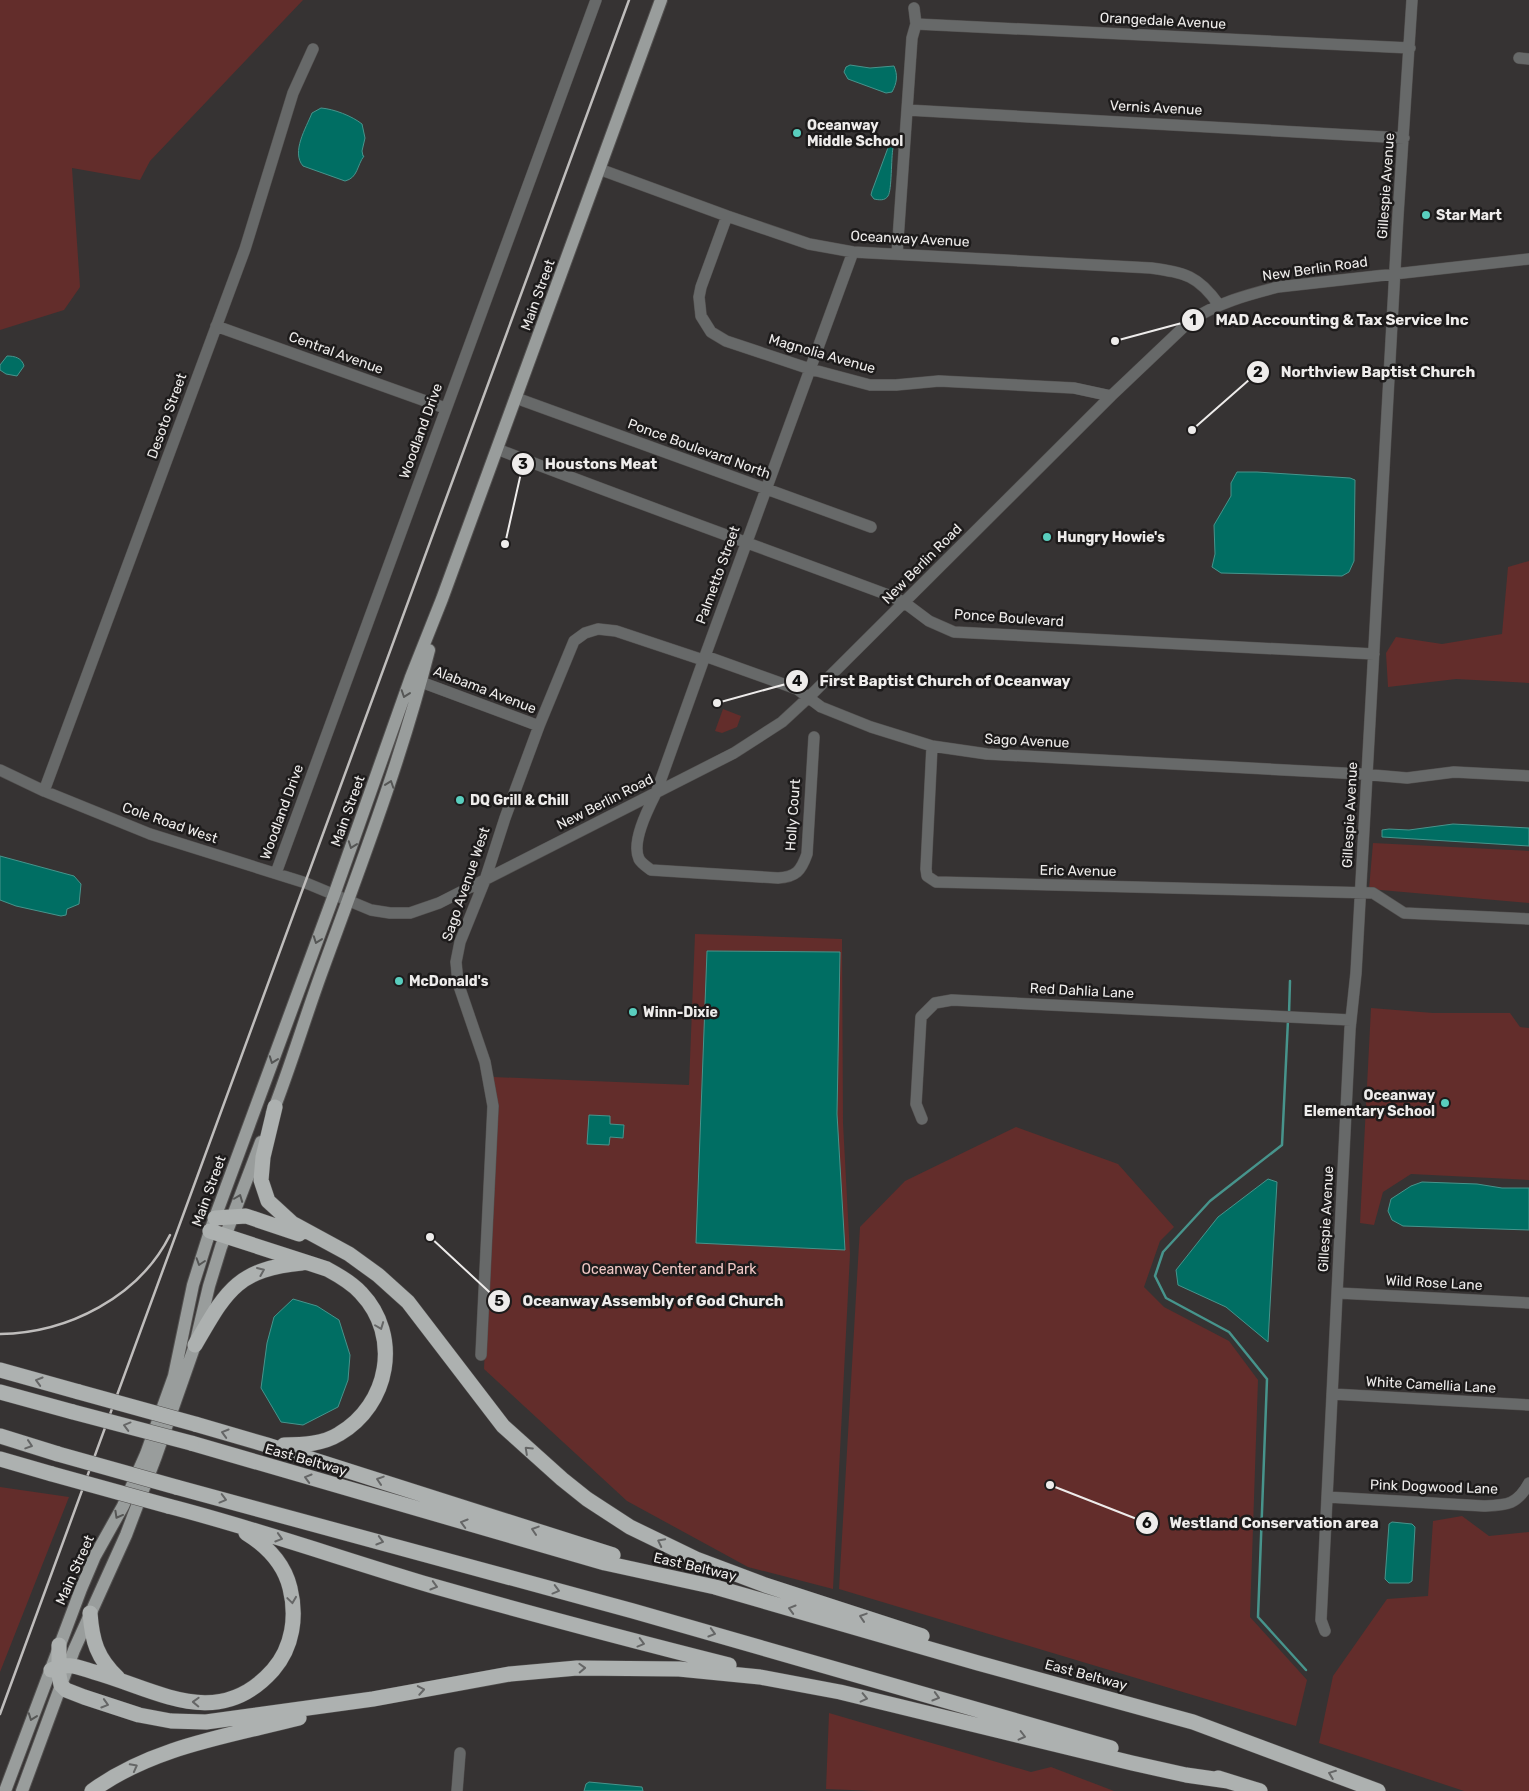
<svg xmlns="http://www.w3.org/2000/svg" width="1529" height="1791" font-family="Rubik,sans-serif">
<rect width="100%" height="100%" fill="#363333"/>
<path fill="#632d2b" d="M0 0H303L150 161 140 180 72 168 80 287 64 310 0 330Z
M1529 561V683L1456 679 1388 687 1386 653 1396 637 1442 644 1502 634 1508 567Z
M723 709 741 716 737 727 722 733 715 731Z
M1373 843 1529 851V903L1369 889Z
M695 934 842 939 843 1123 850 1254 833 1589 748 1567 627 1501 484 1369 497 1099 493 1077 689 1085Z
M1371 1008 1433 1013H1510L1520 1027 1529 1028V1180L1411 1174 1383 1192 1374 1225 1360 1223Z
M1016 1127 1118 1164 1174 1227 1160 1241 1144 1287 1164 1307 1229 1341 1258 1380 1250 1617 1307 1680 1296 1726 839 1589 860 1227 905 1181Z
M0 1487 69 1497 0 1672Z
M1462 1516 1489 1536 1529 1532V1791H1464L1319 1743 1333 1676 1387 1599 1428 1596 1433 1521Z
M829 1713 1031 1772 1051 1767 1114 1791H875L826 1789Z"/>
<path fill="#006e63" stroke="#47948c" d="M850 65 870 68 894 66C898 75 897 83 892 92L886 93 848 79 844 72 846 67Z
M321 108C334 109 352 116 362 124L365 138 362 151 363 156H364C357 165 358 178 345 181L303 166C291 152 306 128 312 113Z
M889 145H892L893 148C891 158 892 190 888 196 885 201 879 200 874 199L871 195 872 191Z
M7 356C15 356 22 358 24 366L17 376 6 374 0 370V365Z
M1237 472H1257L1350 478 1355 480 1354 561 1349 572 1342 576 1221 573 1212 567 1215 554 1214 525 1231 496V483Z
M1453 824 1529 828V846L1382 837V830L1389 829 1409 830Z
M0 856 74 876 81 884 79 904 67 909 66 915 61 916 16 906 0 900Z
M707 951 840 952 837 1114 845 1250 696 1243Z
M589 1115 610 1116V1124L624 1125 623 1138 610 1137 609 1145 587 1144Z
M1268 1179 1277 1182 1268 1342 1226 1307 1178 1285 1176 1270 1218 1217Z
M1422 1182 1477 1184 1502 1188H1529V1230L1403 1226 1392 1220 1388 1211 1391 1199 1411 1186Z
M293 1299 317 1306 339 1320 350 1355 348 1380 338 1407 303 1425 281 1422 261 1388 267 1343 274 1317Z
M1392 1522 1412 1524 1415 1527 1412 1581 1409 1583H1389L1385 1579 1389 1524Z
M589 1782 642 1787 643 1791H584L586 1784Z"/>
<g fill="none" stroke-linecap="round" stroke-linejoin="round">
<path stroke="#47948c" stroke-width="2.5" d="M1289 1014 1290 981
M1288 1020 1282 1145 1210 1201 1163 1252 1155 1276 1166 1298 1229 1332 1267 1379 1258 1617 1306 1670"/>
<defs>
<path id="minor" d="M916 24 1410 48
M1519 58 1529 59
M907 110 1404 138
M599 169 727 216 809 244 853 252 1151 268C1185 273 1198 275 1219 305
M727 216 701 287 699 297 701 316 711 332 726 341 810 369 870 385H896L939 381 1074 388 1111 396
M897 254 912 38 916 24 914 8
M216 326 445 408
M516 398 871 527
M497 449C628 500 760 547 891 596L905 603 929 621 954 632 1374 654
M705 656 797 689 821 707 871 727 932 746 987 754 1361 774 1407 778 1454 772 1529 776
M421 682 539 726
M814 737 807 854C801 871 796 877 778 878L651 870C647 867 641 863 639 859 631 842 648 809 656 793L705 656 853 252
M932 746 926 869 927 876 936 882 1373 893 1404 913 1529 919
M0 770 44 791 150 834 306 883 371 910 390 913H410L439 903 734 753 782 722 809 697 1111 396 1190 321C1217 303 1247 295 1278 287L1529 259
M44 791 245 249 293 93 313 49
M276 873 596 0
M922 1119 916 1104 921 1017 935 1003 952 1000 1351 1020
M1338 1293 1529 1303
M481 1355 493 1106 485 1062 458 983 456 962 460 942 485 880 505 818 539 726 574 641 585 633 598 629 616 631 703 660
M1332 1394 1529 1405
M1327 1497 1484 1506C1507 1505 1517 1505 1529 1483
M1325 1631 1321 1620 1350 1029 1356 973 1398 215 1412 0
M457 1791 460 1753"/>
<path id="major" d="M272 1114C290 1068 304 1021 321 974 360 867 401 761 429 650
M5 1791 81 1589 95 1556 123 1506 146 1454 174 1376 193 1285 210 1231 334 895 411 677 442 599 661 0
M22 1791 74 1650 126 1535 156 1456 195 1345 209 1286 221 1247 261 1142"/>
<path id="highway" d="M275 1107 263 1157 261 1180 268 1201 292 1223 349 1254 378 1275 408 1302 503 1426 562 1479 587 1499 630 1527 696 1559 765 1585 922 1636
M215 1218 246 1216 299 1234
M210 1231 327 1269C340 1276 352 1283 361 1293 402 1336 389 1405 339 1434 323 1444 303 1445 284 1445
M195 1345C226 1292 236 1269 302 1263
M0 1370 79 1392
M0 1392 73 1412
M195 1424 267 1445 613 1555
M0 1436 58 1454
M191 1443 605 1563 715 1587 978 1663 1193 1722 1378 1791
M0 1459 52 1474
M176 1487 633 1611 1111 1748
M168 1506C258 1529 345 1560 433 1586 531 1614 630 1640 729 1665
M90 1613C92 1641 97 1658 118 1678
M59 1645V1675L61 1685 66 1690 84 1697 139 1715 171 1721 206 1722 373 1699 510 1674 577 1668 679 1669 760 1677 840 1692 1132 1763 1186 1775 1228 1781
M51 1670C68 1662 77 1667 94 1672 158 1690 218 1732 273 1670 293 1647 297 1616 290 1588 284 1563 267 1546 246 1533
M1218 1778 1260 1791
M92 1791C152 1747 228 1736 299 1718"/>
</defs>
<use href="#minor" stroke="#535150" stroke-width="12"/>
<use href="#major" stroke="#535150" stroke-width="14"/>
<use href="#highway" stroke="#535150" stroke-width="16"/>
<use href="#minor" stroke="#676969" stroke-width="11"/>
<use href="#major" stroke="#999d9c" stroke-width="12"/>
<use href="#highway" stroke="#adb1b0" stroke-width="15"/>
<path stroke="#bfbdbc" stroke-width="2.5" d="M0 1334C68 1333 139 1297 170 1235
M0 1714 629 0"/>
<defs>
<path id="highway-bridge" d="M79 1392 195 1424
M73 1412 191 1443
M58 1454 176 1487
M52 1474 168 1506"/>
</defs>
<use href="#highway-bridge" stroke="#535150" stroke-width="16" stroke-linecap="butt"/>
<use href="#highway-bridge" stroke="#adb1b0" stroke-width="15"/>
</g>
<defs><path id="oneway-chevron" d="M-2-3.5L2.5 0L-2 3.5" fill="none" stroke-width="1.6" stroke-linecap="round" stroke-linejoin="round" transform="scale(1.25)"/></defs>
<g stroke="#555655">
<use href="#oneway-chevron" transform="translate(405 694) rotate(109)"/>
<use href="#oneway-chevron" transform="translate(390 784) rotate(-71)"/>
<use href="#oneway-chevron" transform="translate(352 845) rotate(110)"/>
<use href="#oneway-chevron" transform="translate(317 940) rotate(110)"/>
<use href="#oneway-chevron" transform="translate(273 1060) rotate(110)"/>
<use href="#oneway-chevron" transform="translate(239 1198) rotate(-69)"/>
<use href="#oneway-chevron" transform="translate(200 1262) rotate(108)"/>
<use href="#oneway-chevron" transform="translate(118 1515) rotate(119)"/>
<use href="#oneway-chevron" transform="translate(32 1717) rotate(110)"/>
</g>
<g stroke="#656666">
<use href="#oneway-chevron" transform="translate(261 1271) rotate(-23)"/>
<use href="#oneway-chevron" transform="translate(380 1326) rotate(69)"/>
<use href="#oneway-chevron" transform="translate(39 1381) rotate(-164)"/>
<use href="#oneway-chevron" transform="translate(127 1426) rotate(-165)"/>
<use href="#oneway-chevron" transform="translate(225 1433) rotate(-164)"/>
<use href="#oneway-chevron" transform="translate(29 1445) rotate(18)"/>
<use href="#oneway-chevron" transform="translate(528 1450) rotate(-137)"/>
<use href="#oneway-chevron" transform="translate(308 1478) rotate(-164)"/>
<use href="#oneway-chevron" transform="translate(380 1480) rotate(-162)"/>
<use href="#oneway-chevron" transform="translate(223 1499) rotate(15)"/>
<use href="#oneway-chevron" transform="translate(464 1523) rotate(-164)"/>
<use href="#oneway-chevron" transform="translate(535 1530) rotate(-162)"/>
<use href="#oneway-chevron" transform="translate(279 1538) rotate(17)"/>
<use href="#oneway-chevron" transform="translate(380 1541) rotate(16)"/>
<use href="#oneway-chevron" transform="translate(661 1542) rotate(-153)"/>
<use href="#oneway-chevron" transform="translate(434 1586) rotate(16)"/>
<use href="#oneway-chevron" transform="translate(556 1590) rotate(15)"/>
<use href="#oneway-chevron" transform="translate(292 1600) rotate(82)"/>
<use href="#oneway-chevron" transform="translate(792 1609) rotate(-164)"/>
<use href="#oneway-chevron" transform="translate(863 1617) rotate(-162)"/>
<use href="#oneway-chevron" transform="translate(712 1633) rotate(16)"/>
<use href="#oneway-chevron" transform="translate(641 1643) rotate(15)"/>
<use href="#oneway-chevron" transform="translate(582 1668) rotate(-2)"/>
<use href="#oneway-chevron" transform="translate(421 1690) rotate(-10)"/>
<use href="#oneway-chevron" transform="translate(936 1697) rotate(16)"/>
<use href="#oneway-chevron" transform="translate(864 1698) rotate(13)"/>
<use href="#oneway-chevron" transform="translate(196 1702) rotate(-178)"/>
<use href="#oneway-chevron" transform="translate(105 1704) rotate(17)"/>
<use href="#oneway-chevron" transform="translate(1022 1736) rotate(14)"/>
<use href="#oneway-chevron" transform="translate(134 1767) rotate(-28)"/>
<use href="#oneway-chevron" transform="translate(1332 1774) rotate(-159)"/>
</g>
<g fill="#59cebe" stroke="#1d1b1b" stroke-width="2">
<circle cx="797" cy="133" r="5"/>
<circle cx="1426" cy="215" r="5"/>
<circle cx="1047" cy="537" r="5"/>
<circle cx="460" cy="800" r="5"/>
<circle cx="399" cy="981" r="5"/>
<circle cx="633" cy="1012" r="5"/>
<circle cx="1445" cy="1103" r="5"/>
</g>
<g text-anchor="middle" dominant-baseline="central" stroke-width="5" stroke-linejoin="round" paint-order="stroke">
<g font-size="14" fill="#eeeceb" stroke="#1d1b1b">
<text transform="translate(1163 21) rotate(3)">Orangedale Avenue</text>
<text transform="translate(1156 108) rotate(3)">Vernis Avenue</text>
<text transform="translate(1386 186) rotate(-86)">Gillespie Avenue</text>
<text transform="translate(910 239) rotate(3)">Oceanway Avenue</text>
<text transform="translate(1315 269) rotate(-8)">New Berlin Road</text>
<text transform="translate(538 295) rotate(-70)">Main Street</text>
<text transform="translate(336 353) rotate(20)">Central Avenue</text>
<text transform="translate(822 354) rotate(16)">Magnolia Avenue</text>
<text transform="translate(167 416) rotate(-70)">Desoto Street</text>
<text transform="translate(421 431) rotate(-70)">Woodland Drive</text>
<text transform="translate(699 449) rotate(20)">Ponce Boulevard North</text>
<text transform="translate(922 564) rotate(-45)">New Berlin Road</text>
<text transform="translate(718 575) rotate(-70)">Palmetto Street</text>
<text transform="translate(1009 618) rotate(4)">Ponce Boulevard</text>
<text transform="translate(485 690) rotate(21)">Alabama Avenue</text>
<text transform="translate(1027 741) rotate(3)">Sago Avenue</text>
<text transform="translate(605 802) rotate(-27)">New Berlin Road</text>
<text transform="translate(348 811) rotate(-70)">Main Street</text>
<text transform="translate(282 812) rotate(-70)">Woodland Drive</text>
<text transform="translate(793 815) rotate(-86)">Holly Court</text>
<text transform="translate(1350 815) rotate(-87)">Gillespie Avenue</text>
<text transform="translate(170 823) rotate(19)">Cole Road West</text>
<text transform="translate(1078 871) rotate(1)">Eric Avenue</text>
<text transform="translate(466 884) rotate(-71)">Sago Avenue West</text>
<text transform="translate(1082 991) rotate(3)">Red Dahlia Lane</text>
<text transform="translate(209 1191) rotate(-70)">Main Street</text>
<text transform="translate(1326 1219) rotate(-87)">Gillespie Avenue</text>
<text transform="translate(1434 1283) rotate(3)">Wild Rose Lane</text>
<text transform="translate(1431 1385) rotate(3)">White Camellia Lane</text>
<text transform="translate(306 1460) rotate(16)">East Beltway</text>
<text transform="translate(1434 1487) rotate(2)">Pink Dogwood Lane</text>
<text transform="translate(695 1567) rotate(13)">East Beltway</text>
<text transform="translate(75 1570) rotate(-66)">Main Street</text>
<text transform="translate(1086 1675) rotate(15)">East Beltway</text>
</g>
<g font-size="14" font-weight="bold" fill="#eeeceb" stroke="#1d1b1b" text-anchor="start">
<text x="807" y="125">Oceanway<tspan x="807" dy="16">Middle School</tspan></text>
<text x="1436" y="215">Star Mart</text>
<text x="1057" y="537">Hungry Howie's</text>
<text x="470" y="800">DQ Grill &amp; Chill</text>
<text x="409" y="981">McDonald's</text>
<text x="643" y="1012">Winn-Dixie</text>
<text x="1435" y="1095" text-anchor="end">Oceanway<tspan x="1435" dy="16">Elementary School</tspan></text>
</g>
<g font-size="14" fill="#f2c9c6" stroke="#1d1b1b">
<text x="669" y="1269">Oceanway Center and Park</text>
</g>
</g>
<path fill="none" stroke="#eeeceb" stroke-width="2" d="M1115 341L1193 320M1192 430L1258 372M505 544L523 464M717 703L797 681M430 1237L499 1301M1050 1485L1147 1523"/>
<g fill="#eeeceb" stroke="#1d1b1b" stroke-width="2">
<circle cx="1115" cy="341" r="5"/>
<circle cx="1192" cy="430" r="5"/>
<circle cx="505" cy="544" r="5"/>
<circle cx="717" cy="703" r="5"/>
<circle cx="430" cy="1237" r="5"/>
<circle cx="1050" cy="1485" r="5"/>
<circle cx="1193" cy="320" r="12"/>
<circle cx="1258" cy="372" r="12"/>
<circle cx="523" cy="464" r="12"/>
<circle cx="797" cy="681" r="12"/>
<circle cx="499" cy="1301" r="12"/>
<circle cx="1147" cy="1523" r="12"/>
</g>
<g font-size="15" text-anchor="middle" font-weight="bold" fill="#111">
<text x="1193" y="325">1</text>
<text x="1258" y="377">2</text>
<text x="523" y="469">3</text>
<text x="797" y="686">4</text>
<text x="499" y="1306">5</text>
<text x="1147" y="1528">6</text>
</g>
<g font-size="15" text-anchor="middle" font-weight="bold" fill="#eeeceb" stroke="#1d1b1b" stroke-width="5" stroke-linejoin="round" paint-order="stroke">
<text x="1342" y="325">MAD Accounting &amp; Tax Service Inc</text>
<text x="1378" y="377">Northview Baptist Church</text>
<text x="601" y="469">Houstons Meat</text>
<text x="945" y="686">First Baptist Church of Oceanway</text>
<text x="653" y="1306">Oceanway Assembly of God Church</text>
<text x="1274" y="1528">Westland Conservation area</text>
</g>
</svg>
